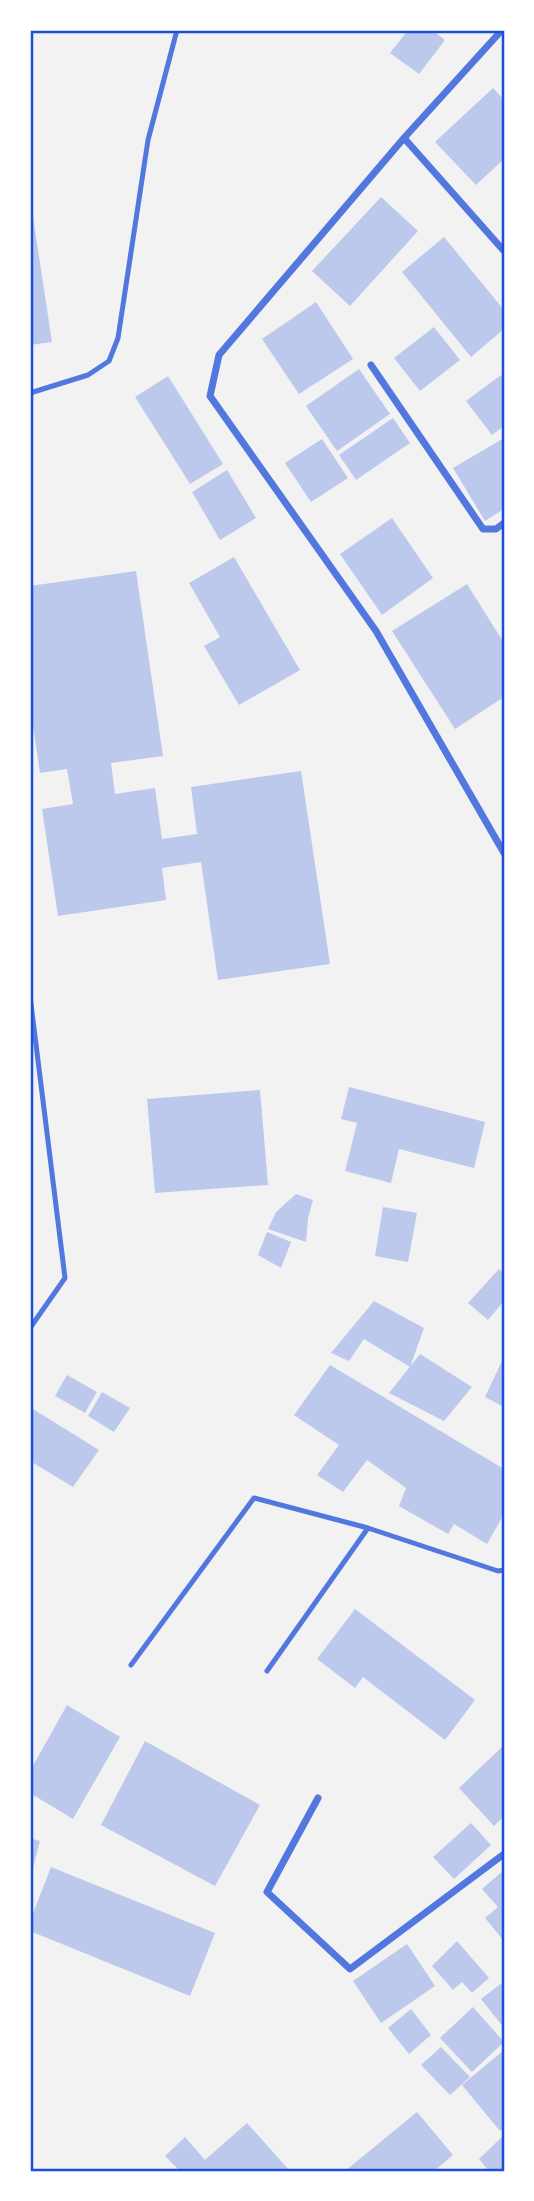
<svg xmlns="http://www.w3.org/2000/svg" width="534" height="2201" font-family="Mulish,sans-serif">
<rect width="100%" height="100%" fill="#f2f2f2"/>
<path fill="#bdc9ec" d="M408 30H432L445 40 419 74 390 53Z
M493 88 504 100V159L476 185 435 142Z
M30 197 52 342 30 345Z
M381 197 418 231 350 306 312 271Z
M444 237 504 310V329L471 357 402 272Z
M316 302 353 359 299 394 262 339Z
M434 327 460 360 420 391 394 358Z
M359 369 390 414 337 451 306 406Z
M501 375 504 380V426L492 435 466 401Z
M168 376 223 464 190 484 135 397Z
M393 418 410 443 356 480 339 455Z
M504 438V509L485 521 453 468Z
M322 439 348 478 311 502 285 463Z
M227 470 256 518 220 540 192 492Z
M392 518 433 578 382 615 340 554Z
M234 557 300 670 239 705 204 646 220 637 189 583Z
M136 571 163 756 111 763 115 794 155 788 162 839 197 834 191 787 301 771 330 964 218 980 201 862 162 868 166 900 58 916 42 809 73 804 67 769 40 773 30 705V586Z
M467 584 504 643V697L455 729 392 631Z
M349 1087 485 1122 474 1168 399 1149 391 1183 345 1171 357 1123 341 1119Z
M260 1090 268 1185 155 1193 147 1099Z
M296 1194 313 1200 308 1218 306 1242 268 1229 276 1212Z
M383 1207 417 1213 408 1262 375 1256Z
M267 1232 291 1242 281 1268 258 1255Z
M499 1269 504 1274V1301L488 1320 468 1303Z
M374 1301 424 1328 410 1367 364 1339 349 1361 331 1353Z
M420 1354 472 1387 444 1421 389 1393Z
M502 1361 504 1362V1407L485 1397Z
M330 1365 504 1469V1514L487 1544 454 1524 448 1534 399 1506 406 1488 367 1460 343 1492 317 1475 339 1445 294 1415Z
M67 1375 97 1392 85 1413 55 1396Z
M102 1392 130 1408 114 1432 88 1416Z
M33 1409 99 1450 73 1487 30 1461V1415Z
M355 1609 475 1700 445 1740 363 1677 355 1688 317 1659Z
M67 1705 120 1737 73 1819 30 1793V1771Z
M145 1741 260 1805 215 1886 101 1825Z
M504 1745V1816L494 1826 459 1788Z
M471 1823 491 1845 454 1879 433 1857Z
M30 1838 40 1841 32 1871 30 1870Z
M51 1867 215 1933 190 1996 30 1931V1921Z
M504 1870V1941L485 1918 498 1907 482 1889Z
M457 1941 489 1978 472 1993 462 1982 453 1990 432 1966Z
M407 1944 435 1986 381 2023 353 1981Z
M503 1982 504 1984V2028L481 1999Z
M473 2007 504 2042 472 2072 440 2038Z
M411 2009 431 2035 409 2054 388 2028Z
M441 2047 470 2077 450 2095 421 2065Z
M504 2050V2128L500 2131 462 2085Z
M417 2112 453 2155 434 2171H345Z
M247 2123 290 2171H180L165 2156 185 2137 205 2160Z
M504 2135V2171H489L479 2159Z"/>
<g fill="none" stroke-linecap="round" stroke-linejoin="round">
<path stroke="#5277de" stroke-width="5" d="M30 393 88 375 109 361 118 338 148 140 177 30
M30 996 65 1278 30 1328
M131 1665 254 1498 368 1528
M267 1671 368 1528 498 1571 504 1570"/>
<path stroke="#5277de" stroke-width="7" d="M502 30 404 138 219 355 210 396 376 631 504 853
M404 138 504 251
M371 365 483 529H496L504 523
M318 1798 267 1892 350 1969 504 1854"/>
</g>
<rect width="534" height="2201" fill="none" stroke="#ffffff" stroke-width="63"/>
<rect x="32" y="32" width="471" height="2138" fill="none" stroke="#1d4ed8" stroke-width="2.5"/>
</svg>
